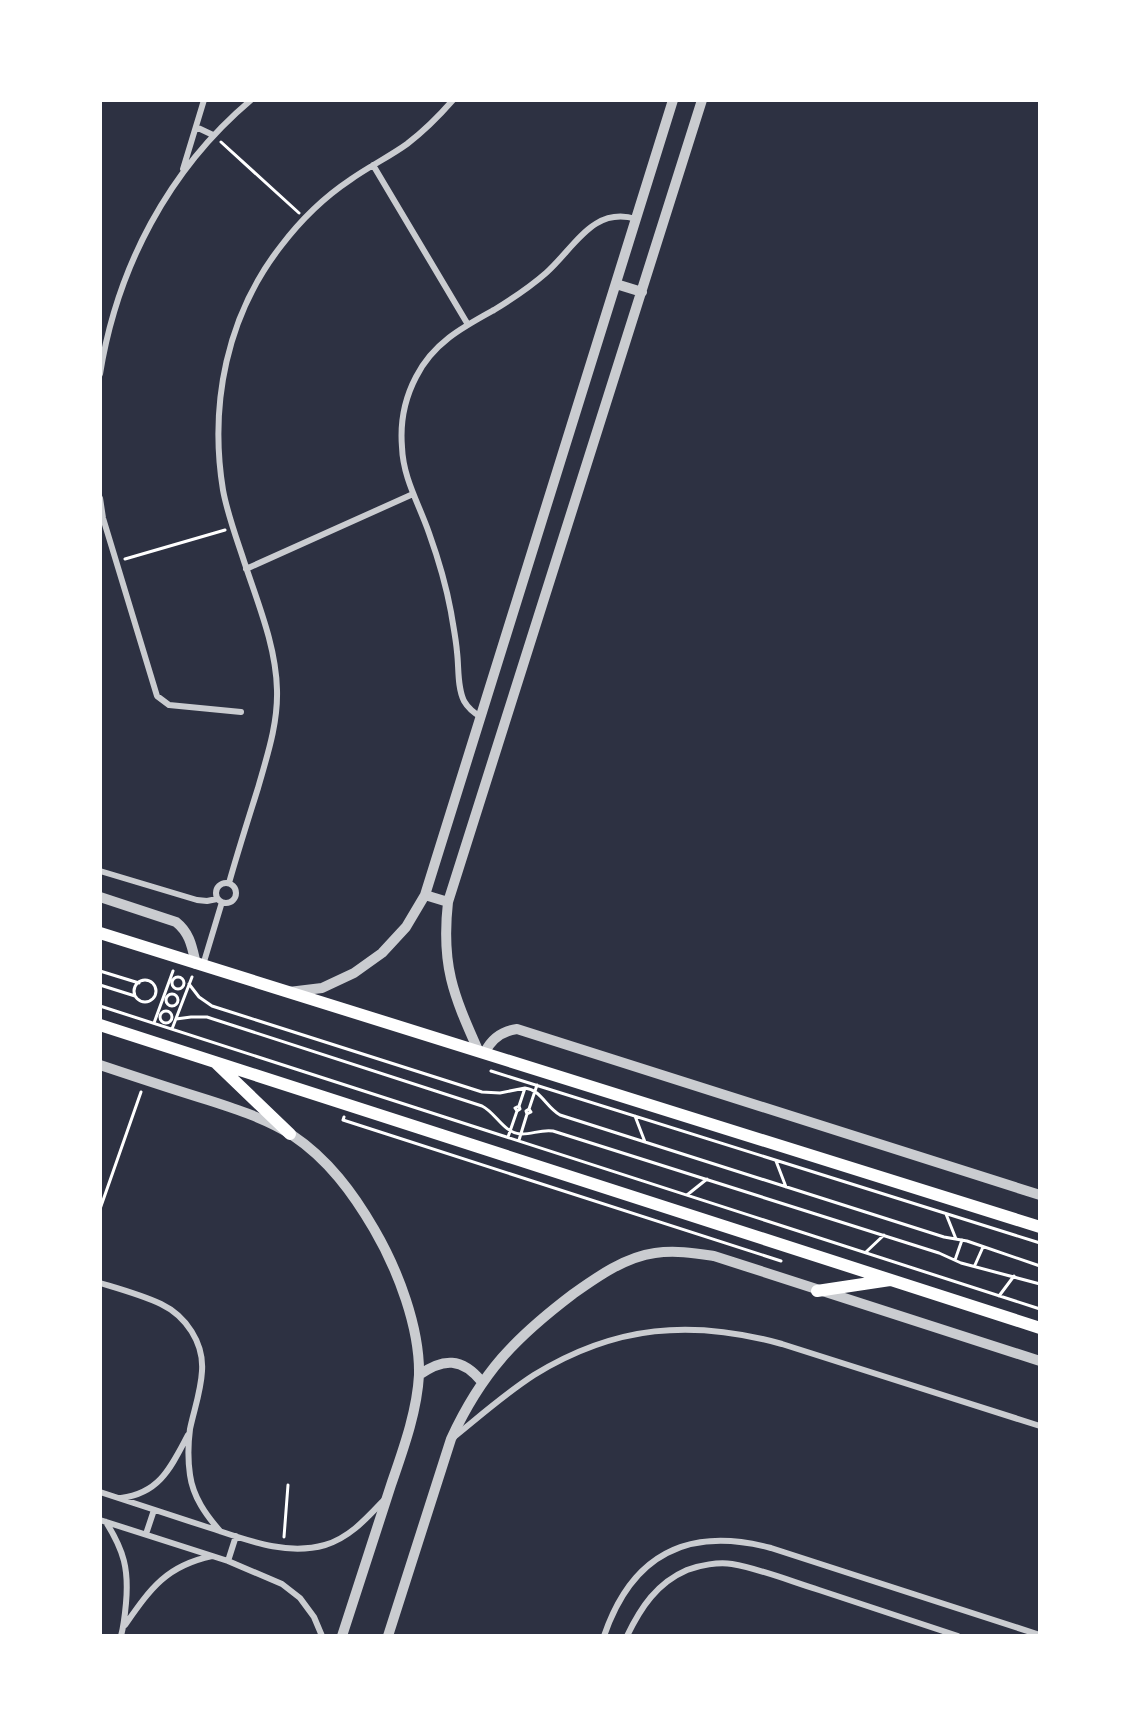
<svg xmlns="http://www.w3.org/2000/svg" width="1140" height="1736" font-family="'Space Grotesk',sans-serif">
<rect width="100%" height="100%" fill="#2d3142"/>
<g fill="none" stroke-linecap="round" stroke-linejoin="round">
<path stroke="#fff" stroke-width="3" d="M221 142 299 213
M125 559 225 530
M100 971 139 983
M172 983a6 6 0 1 1 12 0a6 6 0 1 1-12 0Z
M134 991a11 11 0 1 1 22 0a11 11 0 1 1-22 0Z
M189 984 199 997 212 1006 482 1092 500 1093 525 1088C541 1090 546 1107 560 1115L944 1237 967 1241 1040 1266
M100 985 135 996
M166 1000a6 6 0 1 1 12 0a6 6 0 1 1-12 0Z
M100 1006 1040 1309
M160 1017a6 6 0 1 1 12 0a6 6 0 1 1-12 0Z
M176 1019 191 1017H207L482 1106C496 1113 503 1132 520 1134 531 1135 541 1129 553 1131L939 1253 961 1263 1040 1284
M154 1023 173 971
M172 1029 192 977
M491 1071 1040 1243
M519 1106 520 1109 517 1111 515 1108 519 1106 525 1088
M529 1109 531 1112 527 1114 526 1111 529 1109 537 1085
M635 1116 645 1142
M344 1117 343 1120 781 1261
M508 1137 517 1111
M519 1140 527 1114
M776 1161 786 1187
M687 1195 707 1179
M100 1209 141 1092
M946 1214 956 1239
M866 1252 884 1235
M955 1260 962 1240
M975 1265 983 1247
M999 1296 1014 1276
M284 1537 288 1485"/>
<path stroke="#caccd0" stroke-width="6" d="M196 127 213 135
M373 165 467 323
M183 169 204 100
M100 374C117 268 168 170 251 100
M100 498 103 518 157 696 169 705 241 712
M246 569 413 494
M481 717C474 713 468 708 464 701 457 687 459 667 457 652 456 639 453 625 451 612 446 585 438 558 429 533 419 504 403 478 402 447 400 423 405 398 416 377 433 343 463 327 494 310 512 299 530 287 546 273 575 247 593 206 636 219
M100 871 197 900 207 901 217 899
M216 893a10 10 0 1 1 20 0a10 10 0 1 1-20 0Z
M229 883C238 851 248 820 258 788 267 756 278 724 277 690 276 644 256 599 242 555 235 534 227 512 223 490 209 404 227 315 281 246 300 221 323 198 350 180 368 167 389 157 407 144 424 131 439 116 453 100
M203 965 222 902
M100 1283C120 1289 142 1295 161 1304 186 1316 204 1343 202 1371 201 1391 194 1410 190 1429 188 1444 188 1461 190 1475 193 1497 206 1515 220 1531
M454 1437C480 1416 506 1393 534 1375 615 1325 692 1319 782 1344L1040 1426
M100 1492C134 1503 167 1514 201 1525 240 1537 283 1557 325 1545 349 1538 366 1519 383 1501
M121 1498C160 1493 171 1467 188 1435
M100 1520 228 1561 282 1584 300 1598 314 1617 322 1636
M106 1522C124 1551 129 1569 126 1603 125 1614 124 1625 121 1636
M146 1534 154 1510
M228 1561 236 1536
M125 1625C151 1588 166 1566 212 1556
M604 1636C632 1554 688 1526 771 1548L1040 1635
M627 1636C641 1607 657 1583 687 1570 700 1565 718 1562 732 1564 761 1569 790 1581 819 1590 865 1605 911 1620 958 1636"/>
<path stroke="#caccd0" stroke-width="10" d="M616 284 642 292
M425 895 448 902
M100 897 176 922C190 933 192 947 196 964
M289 992 322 988 354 973 382 953 406 927 425 895 673 100
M478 1050C453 994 441 965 448 902L702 100
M485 1052C492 1038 502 1031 517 1029L1040 1195
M100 1065C136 1077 172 1089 208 1100 236 1109 267 1119 292 1135 328 1159 353 1193 374 1229 398 1270 420 1328 419 1375 417 1412 403 1450 391 1485 375 1535 359 1585 342 1636
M419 1375C443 1358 462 1357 482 1382
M388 1636 451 1439C482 1372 515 1338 573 1294 597 1277 625 1257 655 1253 675 1250 694 1253 714 1256L1040 1361"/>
<path stroke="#fff" stroke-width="12" d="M100 933 1040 1227
M100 1025 1040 1328
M217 1064 290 1134
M817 1291 890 1280"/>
</g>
<rect width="1140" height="1736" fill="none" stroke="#ffffff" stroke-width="204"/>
</svg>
